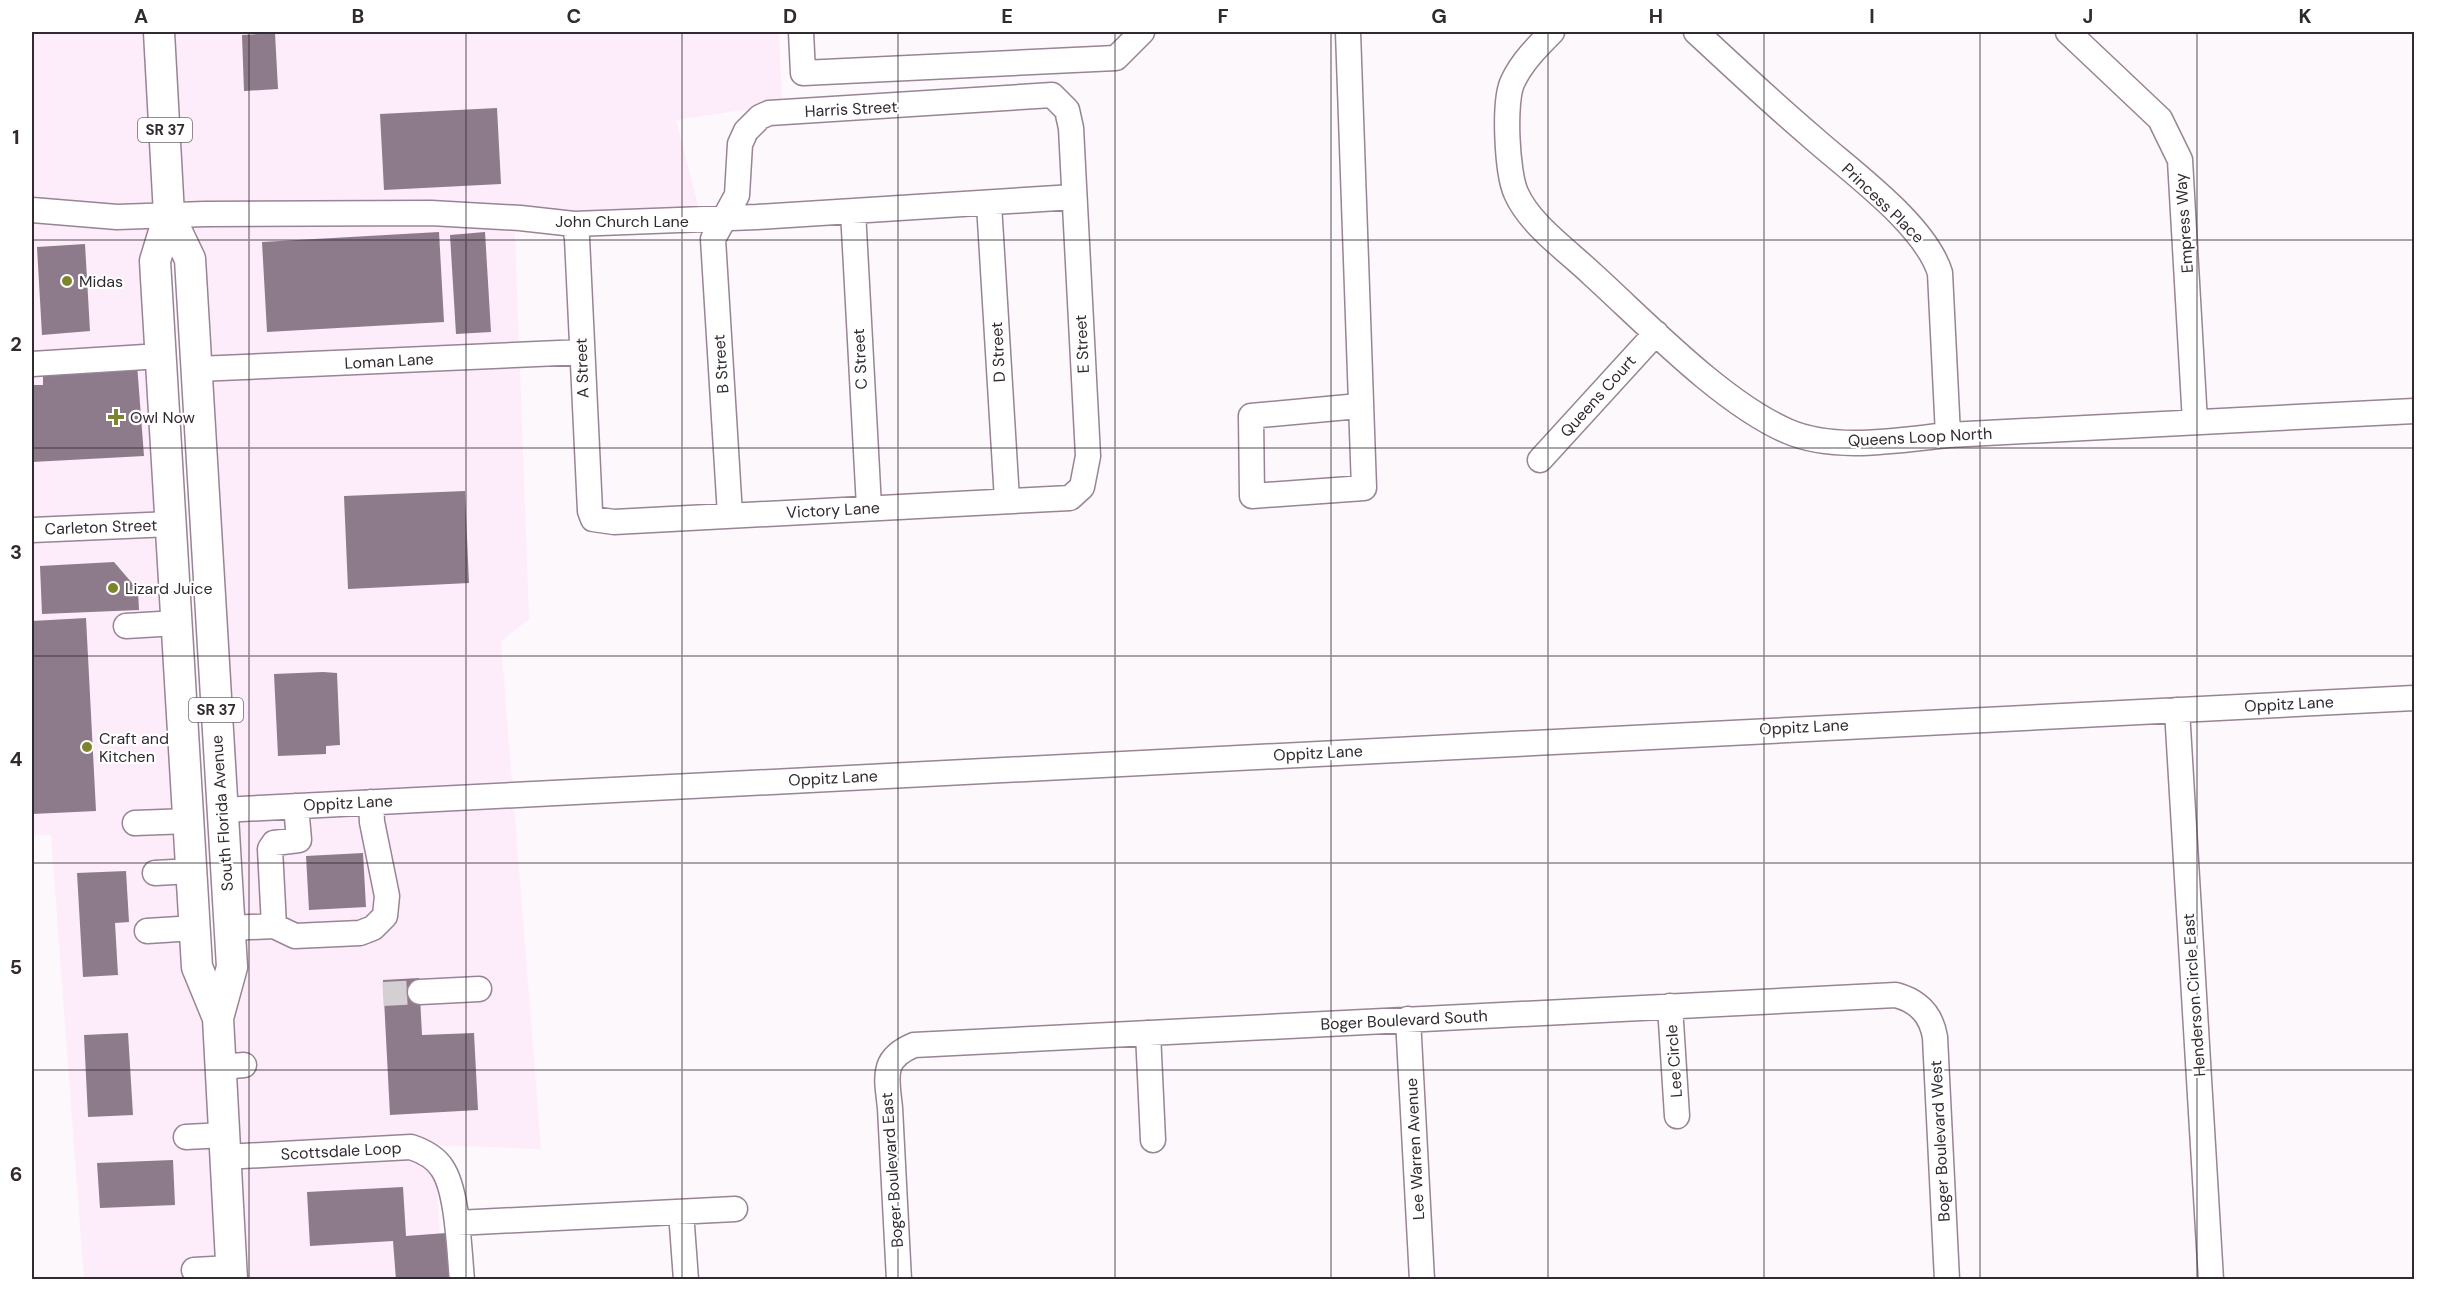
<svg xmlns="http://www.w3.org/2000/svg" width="2446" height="1311" font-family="'DM Sans',sans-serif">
<rect width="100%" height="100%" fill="#fcf8fc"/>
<path fill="#fdecfa" d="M32 32H149L158 203 117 206 32 198Z
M170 32H779L782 104 676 120 701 217 514 208 529 619 501 641 512 783 232 798 181 214Z
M32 222 116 229 155 227 160 512 32 518Z
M161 535 207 1019 222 1279H84L51 835 32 834V542Z
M514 806 541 1149 435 1145 411 1135 235 1145 232 1024 233 822Z
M410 1158 420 1162 436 1179 443 1279H242L236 1168Z"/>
<path fill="#8d7a8a" d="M275 33 278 89 244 91 242 35Z
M497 108 501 184 384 190 380 114Z
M439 232 444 322 267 332 262 242Z
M485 232 491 332 456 334 450 235Z
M85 244 90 331 42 335 37 247Z
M137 364 144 456 32 462V385H43V368Z
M465 491 469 583 348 589 344 496Z
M114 562 138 590 139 610 42 614 40 566Z
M86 618 96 811 32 814V621Z
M323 672 337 673 340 745 326 746V754L278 756 274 674Z
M363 853 366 907 309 910 306 856Z
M126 871 129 922 115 923 118 975 83 977 77 873Z
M419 978 422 1035 474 1033 478 1110 390 1115 383 980Z
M128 1033 133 1115 88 1117 84 1035Z
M173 1160 175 1205 100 1208 97 1163Z
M403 1187 406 1236 446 1233 449 1280H396L393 1241 310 1246 307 1192Z"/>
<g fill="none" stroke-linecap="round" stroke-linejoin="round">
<path stroke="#d4cfd3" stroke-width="24" stroke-dasharray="24 12" stroke-linecap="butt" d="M383 994 420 992"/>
<defs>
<path id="minor" d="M801 32 803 73 1116 58 1142 32
M1348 32 1364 488 1252 496 1251 416 1359 406
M1552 32C1537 47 1522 62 1513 81 1503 100 1507 173 1516 193 1530 225 1568 251 1593 275 1647 324 1721 402 1787 431 1835 452 1898 440 1948 435L2414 411
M1696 32C1734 67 1772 103 1812 137 1850 171 1925 224 1940 273L1948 435
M2068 32 2160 119 2180 160 2195 422
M989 204 1007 500
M32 210 117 217 205 214 431 213 520 218 574 224 757 217 1073 197
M853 211 869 507
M574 224 577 238 590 511 593 519 614 522 1070 498 1082 487 1088 456 1071 128 1067 110 1052 95 769 113 760 117 746 131 740 144 737 195 713 239 730 515
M32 364 161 356
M197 369 582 352
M1540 460 1656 333
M32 530 171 524
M126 626 177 623
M2177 710 2211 1280
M296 806 299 840 274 843 270 849 274 926 295 936 360 933 373 928 385 916 387 896 372 822 371 802
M222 810 2414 698
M135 823 189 821
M155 873 192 871
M229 928 274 926
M147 931 195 928
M420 992 479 989
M1670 1006 1677 1116
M1408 1019 1422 1280
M1148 1033 1153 1140
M221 1067 244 1065
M186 1137 224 1135
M225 1157 411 1147C423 1151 435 1157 442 1168 458 1191 459 1251 462 1280
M681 1212 686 1280
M457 1223 735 1209
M194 1270 231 1268
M899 1280 890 1108C887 1078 880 1059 914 1045L1896 995C1918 1001 1931 1014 1935 1037L1947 1280"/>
<path id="major" d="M159 32 169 215 155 261 197 967 218 1018 232 1280
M169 215 190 259 232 967 218 1018"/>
</defs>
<use href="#minor" stroke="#988494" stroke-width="27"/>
<use href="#major" stroke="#988494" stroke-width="33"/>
<use href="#minor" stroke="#fff" stroke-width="24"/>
<use href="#major" stroke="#fff" stroke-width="30"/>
</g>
<path fill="none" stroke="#322a31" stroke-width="1.5" stroke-opacity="0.55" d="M249 32V1280M466 32V1280M682 32V1280M898 32V1280M1115 32V1280M1331 32V1280M1548 32V1280M1764 32V1280M1980 32V1280M2197 32V1280M32 240H2414M32 448H2414M32 656H2414M32 863H2414M32 1070H2414"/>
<g fill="#7e832e" stroke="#fff" stroke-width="2">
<circle cx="67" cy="281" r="6"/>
<path d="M113 408h6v6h6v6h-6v6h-6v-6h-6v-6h6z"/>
<circle cx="113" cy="588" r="6"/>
<circle cx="87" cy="747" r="6"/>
</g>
<g text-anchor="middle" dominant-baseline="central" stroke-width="4.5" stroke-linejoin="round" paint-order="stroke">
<g fill="#fff" stroke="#706a6f" stroke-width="1.5">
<rect x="138" y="118" width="54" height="24" rx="4.5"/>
<rect x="189" y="698" width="54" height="24" rx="4.5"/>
</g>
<g font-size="15" font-weight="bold" fill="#322a31">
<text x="165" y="130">SR 37</text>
<text x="216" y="710">SR 37</text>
</g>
<g font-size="16" fill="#322a31" stroke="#fff">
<text transform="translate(851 109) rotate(-3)">Harris Street</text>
<text transform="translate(1883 203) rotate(44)">Princess Place</text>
<text x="622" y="221">John Church Lane</text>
<text transform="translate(2184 223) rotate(-94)">Empress Way</text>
<text transform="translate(1082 344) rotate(-93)">E Street</text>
<text transform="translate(998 352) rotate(-93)">D Street</text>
<text transform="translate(860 359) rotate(-93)">C Street</text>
<text transform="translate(389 361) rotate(-3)">Loman Lane</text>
<text transform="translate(721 364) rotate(-94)">B Street</text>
<text transform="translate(582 368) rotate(-92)">A Street</text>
<text transform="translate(1598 396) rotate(-48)">Queens Court</text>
<text transform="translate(1920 437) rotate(-3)">Queens Loop North</text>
<text transform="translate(833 510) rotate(-3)">Victory Lane</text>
<text transform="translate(101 527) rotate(-2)">Carleton Street</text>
<text transform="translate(2289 704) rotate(-3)">Oppitz Lane</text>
<text transform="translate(1804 727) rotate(-3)">Oppitz Lane</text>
<text transform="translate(1318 753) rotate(-3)">Oppitz Lane</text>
<text transform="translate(833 778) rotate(-3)">Oppitz Lane</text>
<text transform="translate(348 803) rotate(-3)">Oppitz Lane</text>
<text transform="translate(222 813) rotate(-94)">South Florida Avenue</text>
<text transform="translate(2194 995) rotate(-94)">Henderson Circle East</text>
<text transform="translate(1404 1020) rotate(-3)">Boger Boulevard South</text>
<text transform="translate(1674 1061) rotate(-94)">Lee Circle</text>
<text transform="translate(1940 1141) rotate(-93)">Boger Boulevard West</text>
<text transform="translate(1415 1149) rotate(-93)">Lee Warren Avenue</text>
<text transform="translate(341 1151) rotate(-3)">Scottsdale Loop</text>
<text transform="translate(892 1170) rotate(-94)">Boger Boulevard East</text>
</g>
<g font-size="16" fill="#322a31" stroke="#fff" text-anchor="start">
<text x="79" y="281">Midas</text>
<text x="130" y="417">Owl Now</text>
<text x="125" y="588">Lizard Juice</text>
<text x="99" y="738">Craft and<tspan x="99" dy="18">Kitchen</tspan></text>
</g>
</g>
<rect width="2446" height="1311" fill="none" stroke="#ffffff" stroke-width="66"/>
<rect x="33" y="33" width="2380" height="1245" fill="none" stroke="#322a31" stroke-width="2"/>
<g font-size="20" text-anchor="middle" font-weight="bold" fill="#322a31">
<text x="141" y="23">A</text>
<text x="358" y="23">B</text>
<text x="574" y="23">C</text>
<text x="790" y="23">D</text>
<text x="1007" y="23">E</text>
<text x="1223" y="23">F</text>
<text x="1439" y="23">G</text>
<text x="1656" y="23">H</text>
<text x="1872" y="23">I</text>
<text x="2088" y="23">J</text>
<text x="2305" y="23">K</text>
<text x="16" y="144">1</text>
<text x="16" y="351">2</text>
<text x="16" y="559">3</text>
<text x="16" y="766">4</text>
<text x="16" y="974">5</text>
<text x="16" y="1181">6</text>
</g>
</svg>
